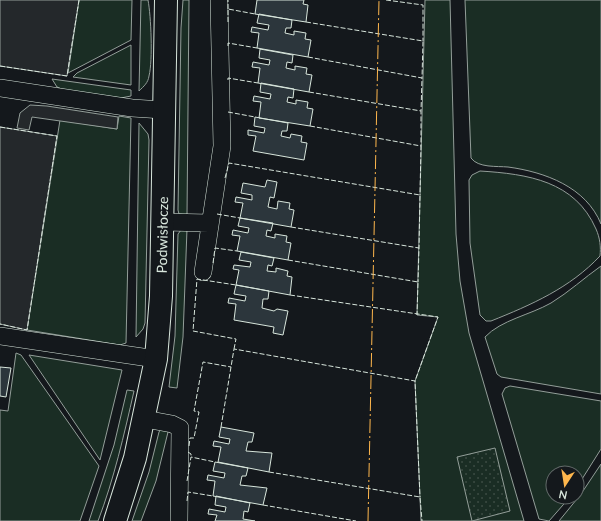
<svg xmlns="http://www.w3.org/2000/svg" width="601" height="521" font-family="Lato,sans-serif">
<defs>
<pattern id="park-dots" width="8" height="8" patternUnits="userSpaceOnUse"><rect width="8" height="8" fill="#1a2d24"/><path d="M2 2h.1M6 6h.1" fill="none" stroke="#3b4b43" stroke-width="1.8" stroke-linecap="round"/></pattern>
</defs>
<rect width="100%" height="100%" fill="#14181c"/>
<path fill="#1a2d24" stroke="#939e99" d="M79 0H132L131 40 68 73Z
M141 0H148C151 16 153 60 149 76 148 83 144 86 139 91Z
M183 0H189L187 215 179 214 178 210 181 28Z
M425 0H450L456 234 460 281 469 333 524 521H421L415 381 438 317 417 315Z
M465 0H601V224C586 187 545 172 508 167 497 166 478 168 471 158Z
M131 45V85L73 77 77 73Z
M52 79 131 90V96L121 98 64 90 57 87Z
M119 116 131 118 126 343 120 345 27 330 60 120 117 129Z
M139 123 148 134 149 140 145 323 143 329 136 337Z
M480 171C528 174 575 181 596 229 600 238 601 247 600 256 570 288 531 305 491 321H486L480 315 470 243 469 180 472 175Z
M187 229 183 337 177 388 169 387 175 336 178 234 181 230Z
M601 266V394L501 377 497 374 485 337C501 320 530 315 551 303 569 292 584 278 601 266Z
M16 353 21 355 99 466 80 521H0V410L8 411Z
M29 355 122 370 100 460Z
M510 386 601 401V449L577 487V473H553V497H570L549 521 539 519 502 394 505 388Z
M127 390 134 391C124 435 114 479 98 521H89L114 445Z
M169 428 156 481 141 521H132L149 472 159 432 161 429Z
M601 464V521H559L581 494Z"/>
<path fill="url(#park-dots)" stroke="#939e99" d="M495 448 510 511 472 521 457 457Z"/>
<path fill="#24282b" stroke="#939e99" d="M0 0H79L67 76 0 66Z
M30 105 47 106 118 117 117 129 32 117 29 130 17 128 20 113Z
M0 127 57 136 27 330 0 324Z"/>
<path fill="#2c363c" stroke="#d8e6dc" d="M257 0H304L303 4 308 5 306 22 255 14Z
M259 14 292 20 291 28H286L285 33 294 35V31L306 33 305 39 311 40 308 57 257 48 259 33 251 32 252 27 268 30 269 25 257 23Z
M260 49 293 55 292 63 287 62 286 68 295 70V66L307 68 306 74 312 75 309 92 258 83 260 68 252 67 253 62 269 65 270 60 259 58Z
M261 83 294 89 293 98 288 97 287 102 296 104V100L308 102 307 108 313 109 310 126 259 118 261 102 253 101 254 96 270 99 271 94 260 92Z
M255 117 288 123 287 131H282L281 136 290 138 291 134 302 136 301 142 307 143 304 160 253 151 256 136 248 135V130L264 133 265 128 254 126Z
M267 180 277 182 274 198 270 197 268 207 277 209 278 201 290 203 289 209 294 210 291 227 240 218 243 203 235 202 236 197 252 200V195L241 193 243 183 265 187Z
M240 218 273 223 271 231 267 230 266 236 275 238V234L287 236 286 242 291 243 288 260 237 251 240 236 232 235 233 230 248 233 249 228 238 226Z
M241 252 274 258 272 266 268 265 267 271 276 272V268L288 271 287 276 292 277 290 295 236 285 239 270 233 269 234 265 250 267 251 262 239 260Z
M236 285 269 291 268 299H263L262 308 274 311 277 309 288 311 283 335 273 333 274 327 234 320 236 304 228 303 229 298 245 301 246 296 234 294Z
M0 367 11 368 6 397 0 396Z
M221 427 254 433 252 442H248L246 451 272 453 269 472 218 462 221 447 213 446 214 441 229 444 230 439 219 437Z
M215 462 248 468 246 476H242L240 485 267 488 263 505 213 496 215 481 207 480 208 475 224 478 225 473 213 471Z
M216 496 250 503 248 512 244 511 243 519 255 521H215L217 515 208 514 209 509 225 512 226 507 215 505Z"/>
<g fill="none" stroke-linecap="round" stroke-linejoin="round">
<defs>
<path id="street" d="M0 88 132 108 163 110
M163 222 209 223
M203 272 222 146 219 0
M0 336 156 359
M145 419 172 424 180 428 179 521"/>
<path id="secondary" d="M115 521 135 458 156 359 161 296 166 0"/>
</defs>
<use href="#street" stroke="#d8e6dc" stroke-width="18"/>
<use href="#secondary" stroke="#d8e6dc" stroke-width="24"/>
<use href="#street" stroke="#14181c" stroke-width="17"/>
<use href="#secondary" stroke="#14181c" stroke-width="22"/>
<path stroke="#d8e6dc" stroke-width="1" stroke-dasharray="5 2" stroke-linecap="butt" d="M386 0 423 5V41
M228 9V0
M228 22V9L255 14
M306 22 423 41 422 78
M228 46V43L257 48
M308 57 422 78 421 111
M0 66 67 76 79 0
M228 80V78L258 83
M309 92 421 111V146
M228 112 255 117
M310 126 421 146 420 195
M0 127 57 136 27 330 0 324
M225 178 229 163 420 195 419 248
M217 214 240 218
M291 227 419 248 418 282
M288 260 418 282 417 315
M213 263 215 248 237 251
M290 295 438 317 415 381
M234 349 236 339 193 331 197 279 236 285
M221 427 234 349 415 381 420 497
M189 446 190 438H194L199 412 194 411 203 362 231 367
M188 452 191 454V457
M269 472 420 497 422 521
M187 481 191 457 215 462
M187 501 188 492 213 496
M263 505 356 521"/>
<path stroke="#ffb74d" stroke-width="1" stroke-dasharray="14 3 2 3" stroke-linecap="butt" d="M368 521 379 0"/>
</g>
<g text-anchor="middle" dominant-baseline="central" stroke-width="3" stroke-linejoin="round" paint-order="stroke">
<g font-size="14" fill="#d8e6dc" stroke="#14181c">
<text transform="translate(162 235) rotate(-89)">Podwisłocze</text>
</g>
</g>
<g transform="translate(565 485) rotate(192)"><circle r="19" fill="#14181c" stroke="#626a69"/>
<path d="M0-3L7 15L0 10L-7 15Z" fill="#ffb74d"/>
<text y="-6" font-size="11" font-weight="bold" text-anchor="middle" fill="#d8e6dc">N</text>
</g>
</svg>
